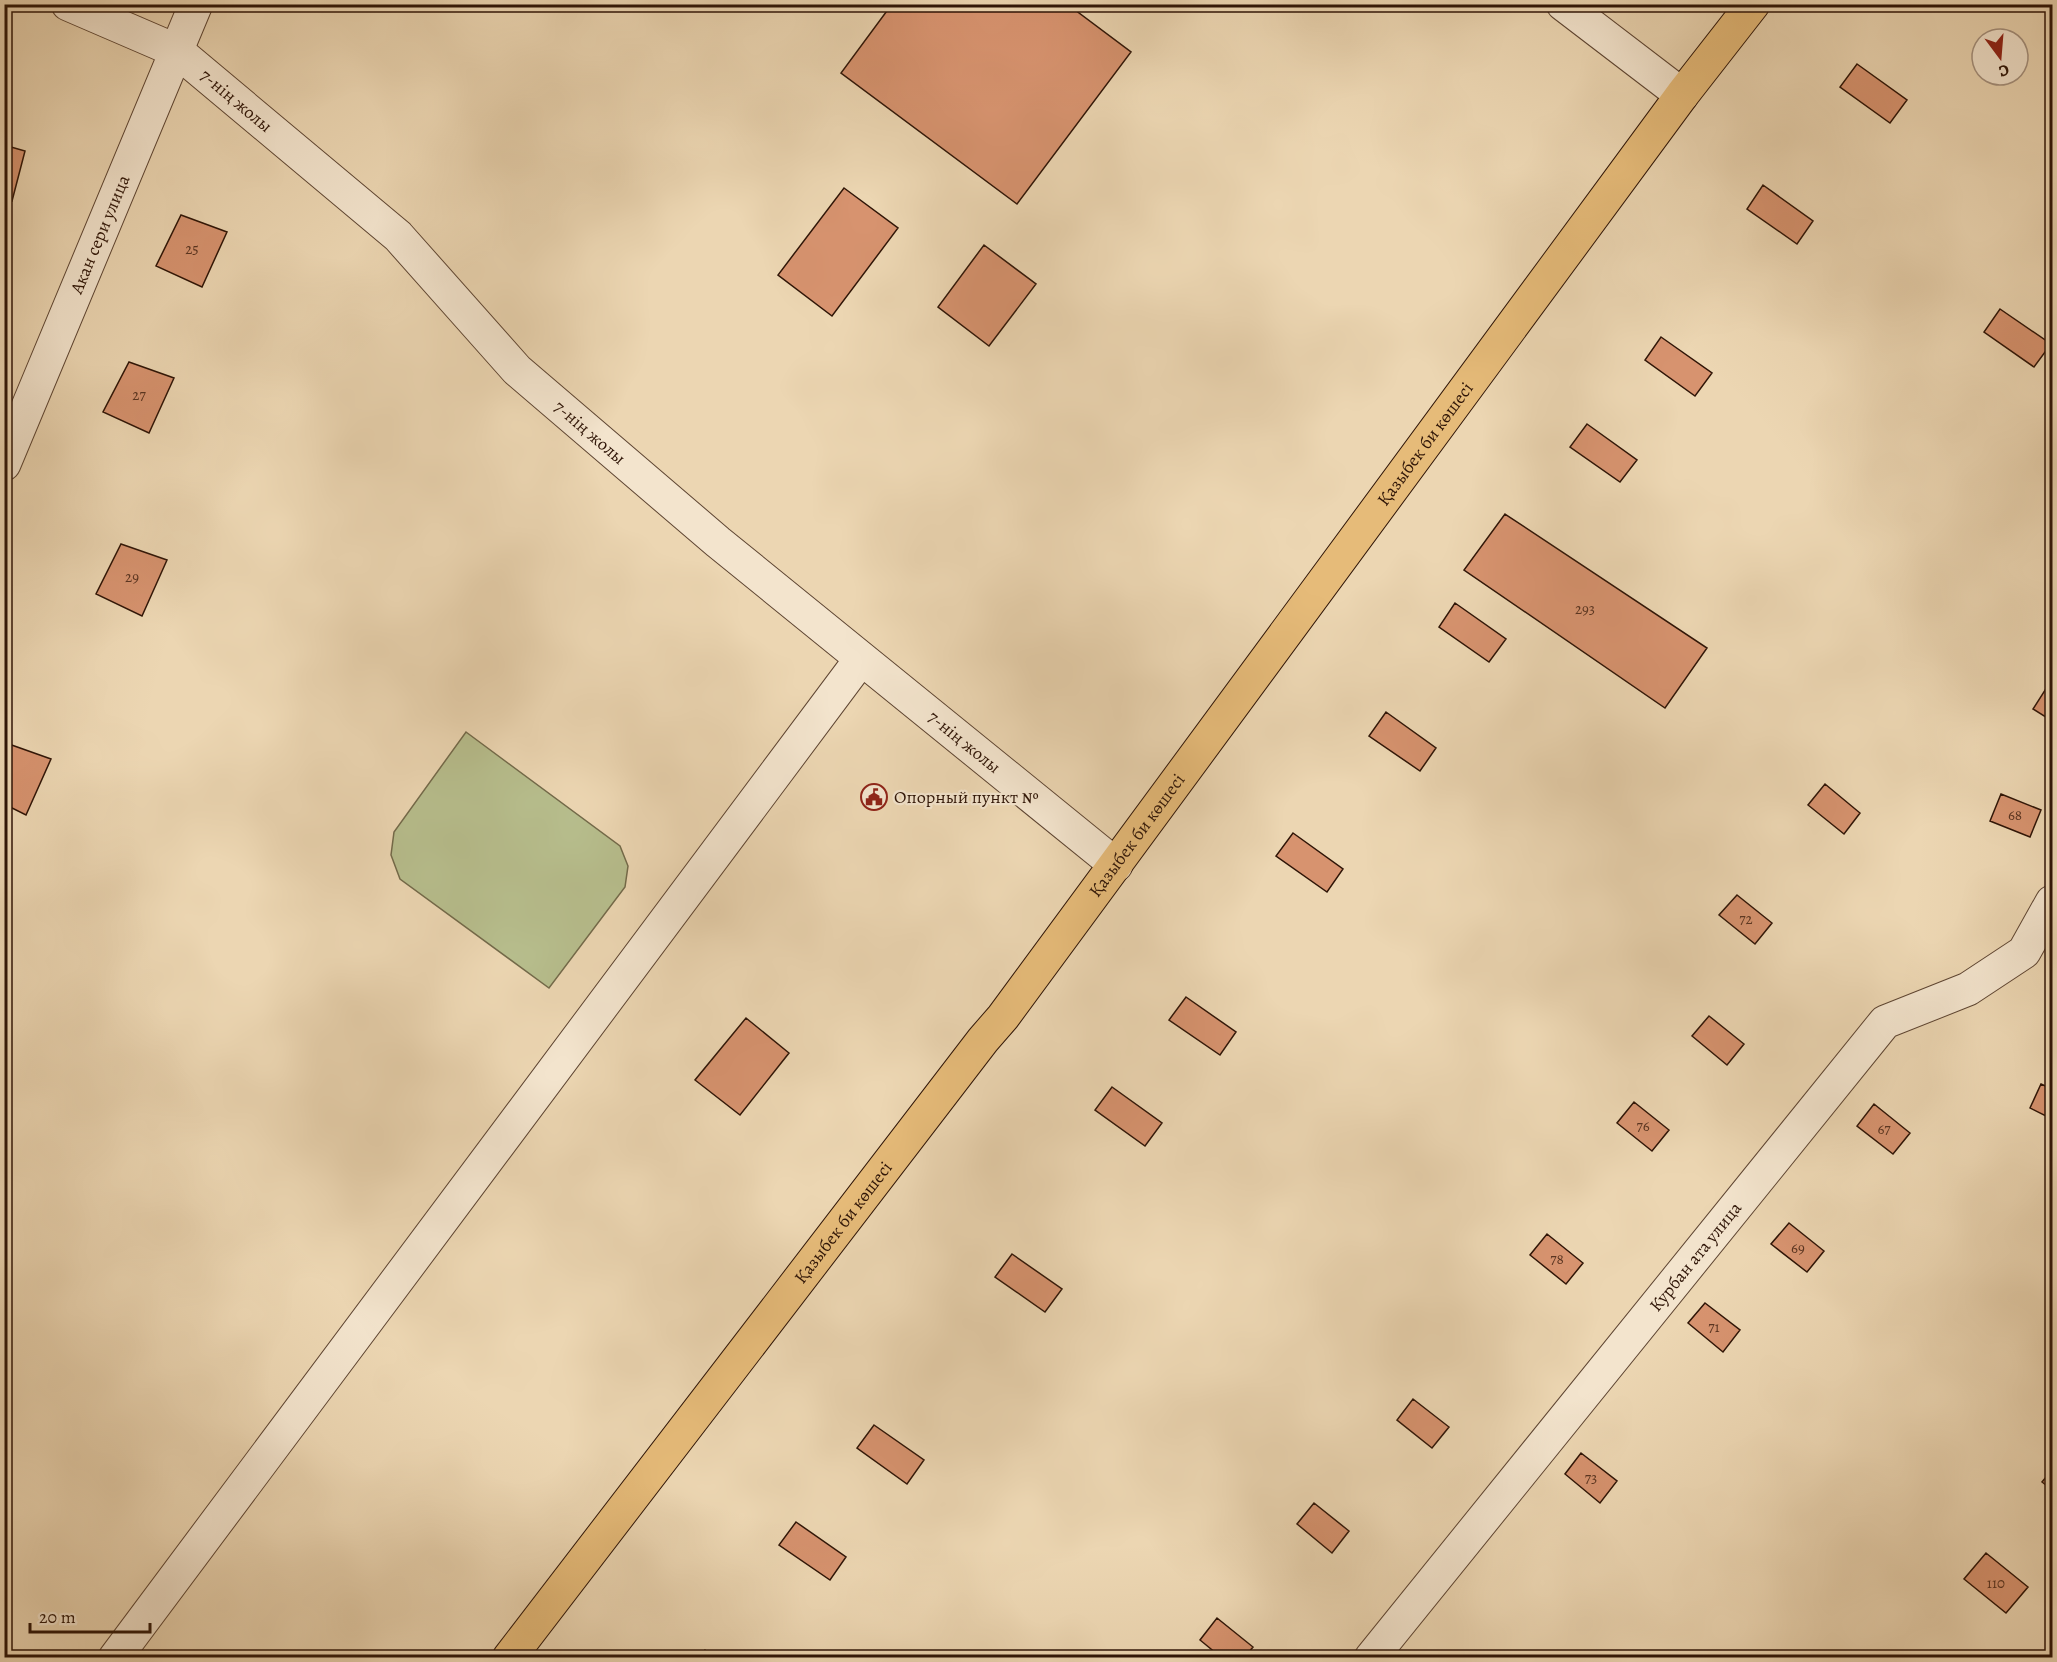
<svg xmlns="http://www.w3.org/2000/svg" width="2057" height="1662" font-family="Alegreya,serif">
<rect width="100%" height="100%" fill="#ecd6b2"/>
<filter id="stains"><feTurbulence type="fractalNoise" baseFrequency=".00333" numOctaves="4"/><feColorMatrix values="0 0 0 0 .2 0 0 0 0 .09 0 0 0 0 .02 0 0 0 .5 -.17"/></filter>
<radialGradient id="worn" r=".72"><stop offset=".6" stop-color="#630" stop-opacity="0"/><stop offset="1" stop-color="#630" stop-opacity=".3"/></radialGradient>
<path fill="#b7be8d" stroke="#736a4a" stroke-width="1.5" d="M466 732 620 846 628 866 625 887 549 988 400 879 391 855 394 832Z"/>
<path fill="#d7936f" stroke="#2f1507" stroke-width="1.5" d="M892 4H1067L1131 52 1017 204 841 73Z
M1857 64 1907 100 1890 123 1840 87Z
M4 145 25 151 12 201 4 199Z
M1763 185 1813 221 1797 244 1747 209Z
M844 188 898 228 832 316 778 275Z
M181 215 227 232 202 287 156 266Z
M984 245 1036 284 989 346 938 307Z
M2000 309 2051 344 2034 367 1984 332Z
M1661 337 1712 373 1695 396 1645 360Z
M129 362 174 378 149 433 103 412Z
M1587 424 1637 460 1620 482 1570 447Z
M1505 514 1707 648 1665 708 1464 570Z
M121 544 167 560 142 616 96 594Z
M1455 603 1506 639 1489 662 1439 627Z
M2047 687 2052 691V721L2033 709Z
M1386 712 1436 748 1420 771 1369 736Z
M6 743 51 759 26 815 4 804Z
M1825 784 1860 813 1844 834 1808 805Z
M2001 794 2041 810 2030 837 1990 821Z
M1293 833 1343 869 1327 892 1276 856Z
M1737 895 1772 923 1755 944 1719 915Z
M1186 997 1236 1032 1220 1055 1169 1020Z
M1709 1016 1744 1044 1727 1065 1692 1036Z
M746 1018 789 1053 740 1115 695 1080Z
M2041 1084 2052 1089V1119L2030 1108Z
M1112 1087 1162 1123 1145 1146 1095 1110Z
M1634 1102 1669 1130 1652 1151 1617 1123Z
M1874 1104 1910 1133 1893 1154 1857 1126Z
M1789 1223 1824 1251 1807 1272 1771 1244Z
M1547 1234 1583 1263 1566 1284 1530 1255Z
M1012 1254 1062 1289 1045 1312 995 1277Z
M1705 1303 1740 1330 1723 1352 1688 1323Z
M1413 1399 1449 1427 1432 1448 1397 1420Z
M874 1425 924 1460 907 1484 857 1448Z
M1581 1453 1617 1481 1600 1503 1565 1474Z
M2052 1470V1490L2042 1482Z
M1314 1503 1349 1531 1332 1553 1297 1524Z
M796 1522 846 1557 830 1580 779 1545Z
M1986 1553 2028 1587 2006 1613 1964 1579Z
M1217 1618 1253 1647 1244 1658H1222L1200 1640Z
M705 1650 715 1658H700Z"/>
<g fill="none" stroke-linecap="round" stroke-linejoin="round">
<defs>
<g id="minor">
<path id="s1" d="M68 4 177 51 398 236 517 370 718 542 1116 865"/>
<path d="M1563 4 1682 95"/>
<path id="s2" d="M4 464 196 4"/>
<path d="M115 1658 861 659"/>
<path id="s3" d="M1371 1658 1885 1022 1968 989 2024 952 2052 902"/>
</g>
<g id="major">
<path id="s4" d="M509 1658 983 1040 1003 1017 1682 95 1753 4"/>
</g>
</defs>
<use href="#minor" stroke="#5e4532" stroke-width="35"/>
<use href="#major" stroke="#2f1507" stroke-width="35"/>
<use href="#minor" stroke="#f3e4cd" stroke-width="33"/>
<use href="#major" stroke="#e6bb79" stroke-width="33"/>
</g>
<defs>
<symbol id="civic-ring" viewBox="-11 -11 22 22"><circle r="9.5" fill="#f3e4cd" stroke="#8f2418" stroke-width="1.5"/><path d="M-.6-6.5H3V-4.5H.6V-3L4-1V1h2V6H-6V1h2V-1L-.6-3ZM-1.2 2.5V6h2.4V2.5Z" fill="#8f2418"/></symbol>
</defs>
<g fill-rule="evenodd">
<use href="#civic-ring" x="859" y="782" width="30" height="30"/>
</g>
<g text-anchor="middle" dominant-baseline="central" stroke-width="4.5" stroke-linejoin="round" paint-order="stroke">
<g font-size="15" fill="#593421">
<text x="192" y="249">25</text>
<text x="139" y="395">27</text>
<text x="132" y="577">29</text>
<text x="1585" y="609">293</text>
<text x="2015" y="815">68</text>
<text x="1746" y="919">72</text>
<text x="1643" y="1126">76</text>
<text x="1884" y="1129">67</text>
<text x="1798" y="1248">69</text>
<text x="1557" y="1259">78</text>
<text x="1714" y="1327">71</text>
<text x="1591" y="1478">73</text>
<text x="1996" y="1583">110</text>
</g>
<g font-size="18" fill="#2f1507" stroke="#f3e4cd">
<text stroke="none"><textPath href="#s1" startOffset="196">7-нің жолы</textPath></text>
<text stroke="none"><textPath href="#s2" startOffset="249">Акан сери улица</textPath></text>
<text stroke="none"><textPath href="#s1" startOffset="682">7-нің жолы</textPath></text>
<text stroke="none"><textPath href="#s4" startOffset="1521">Қазыбек би көшесі</textPath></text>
<text stroke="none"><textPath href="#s1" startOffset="1168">7-нің жолы</textPath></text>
<text stroke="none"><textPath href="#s4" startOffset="1035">Қазыбек би көшесі</textPath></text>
<text stroke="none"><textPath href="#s4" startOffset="549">Қазыбек би көшесі</textPath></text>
<text stroke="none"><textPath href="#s3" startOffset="516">Курбан ата улица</textPath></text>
</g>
<g font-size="18" fill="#2f1507" stroke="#f3e4cd" text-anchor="start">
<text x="894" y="797">Опорный пункт №</text>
</g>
</g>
<rect width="2057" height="1662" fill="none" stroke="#ecd6b2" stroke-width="24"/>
<rect x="6" y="6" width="2045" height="1650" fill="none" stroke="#2f1507" stroke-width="3"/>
<rect x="12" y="12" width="2033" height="1638" fill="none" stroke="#2f1507" stroke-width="1.5"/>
<g transform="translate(2000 57) rotate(164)"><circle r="28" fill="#f3e4cd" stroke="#a5917e" stroke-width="1.5"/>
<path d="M0-4.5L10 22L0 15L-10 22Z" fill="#8f2418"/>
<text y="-9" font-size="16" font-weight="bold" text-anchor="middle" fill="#2f1507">С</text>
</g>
<path d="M30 1623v9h120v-9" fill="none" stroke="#2f1507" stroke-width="3"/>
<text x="39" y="1623" font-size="18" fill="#2f1507" stroke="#f3e4cd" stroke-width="4.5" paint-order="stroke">20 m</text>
<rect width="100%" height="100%" filter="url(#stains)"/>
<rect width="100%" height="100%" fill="url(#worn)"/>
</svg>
